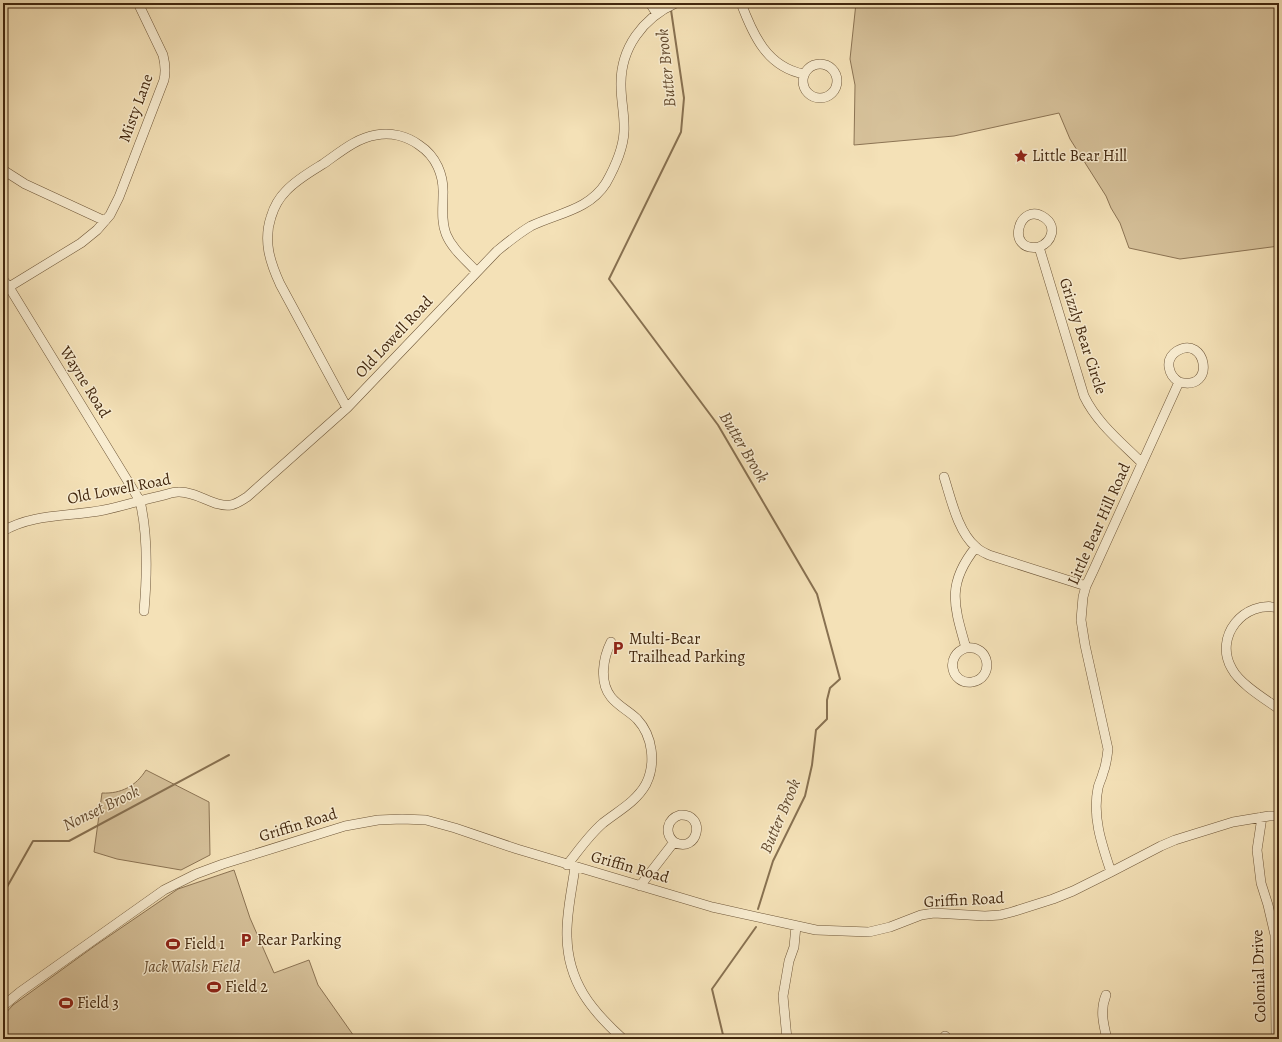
<svg xmlns="http://www.w3.org/2000/svg" width="1282" height="1042" font-family="Alegreya,serif">
<rect width="100%" height="100%" fill="#f4e1b7"/>
<filter id="stains"><feTurbulence type="fractalNoise" baseFrequency=".005" numOctaves="4"/><feColorMatrix values="0 0 0 0 .2 0 0 0 0 .09 0 0 0 0 .02 0 0 0 .5 -.17"/></filter>
<radialGradient id="worn" r=".72"><stop offset=".6" stop-color="#630" stop-opacity="0"/><stop offset="1" stop-color="#630" stop-opacity=".3"/></radialGradient>
<path fill="#d6c19a" stroke="#8c7454" d="M856 3H1279V246L1180 259 1129 248 1120 223 1111 208 1106 196 1070 139 1059 113 954 136 854 145 855 85 850 59Z
M146 770 209 802 210 855 181 870 117 859 94 852 102 793C121 794 136 786 146 770Z
M234 870 250 918 274 973 309 960 318 985 356 1039H3V1016L13 1005 96 945 178 889Z"/>
<g fill="none" stroke-linecap="round" stroke-linejoin="round">
<path stroke="#887151" stroke-width="2" d="M671 10 684 98 681 132 609 279 718 425 817 594 840 679 830 688 827 700V719L816 730 812 765 805 796 773 861 758 909
M3 894 33 841H69L229 755
M724 1039 712 989 756 927"/>
<defs>
<path id="minor" d="M650 3 657 14
M741 3C753 35 767 67 804 74
M803 81a17 17 0 1 1 34 0a17 17 0 1 1-34 0Z
M3 170 25 184 105 221
M1039 247C1004 253 1019 199 1045 218 1057 227 1052 242 1039 247L1084 396C1097 423 1121 442 1142 463
M3 280 9 287 140 501C148 535 147 577 144 611
M9 287 81 243 97 230 110 215 119 197 164 80C166 71 165 63 163 55L138 3
M347 408 280 284C270 262 263 241 271 217 274 207 279 198 286 191 296 180 310 172 323 164 339 153 356 138 376 135 391 132 407 136 419 145 436 156 444 175 443 195 443 208 441 221 446 234 452 249 466 260 476 271
M944 477C951 499 958 532 976 547 980 551 985 553 989 555L1086 586
M3 531C34 513 70 517 104 510 123 506 141 500 160 496 166 495 172 492 178 492 197 491 215 508 231 505 237 504 242 500 247 497L347 408 497 251C508 242 519 233 531 226 558 213 589 210 606 183 615 167 623 150 624 132 625 117 621 101 621 86 620 48 643 18 676 3
M1279 608C1244 599 1213 637 1232 669 1240 684 1265 699 1279 709
M966 648C990 644 995 678 972 682 951 685 944 655 966 648 954 606 946 584 976 547
M1262 817 1257 850 1261 883 1268 905 1275 935 1276 1039
M567 865C579 850 589 835 603 823 618 811 636 802 646 784 656 764 653 736 637 719 629 711 618 706 611 697 599 682 603 658 611 642
M575 867C572 890 566 914 567 937 568 982 591 1010 623 1039
M1111 872C1102 845 1092 817 1098 788 1099 783 1102 778 1103 773 1106 766 1107 758 1108 749L1085 645 1081 620 1083 597 1086 586 1094 569 1179 382C1217 392 1206 334 1177 351 1164 359 1168 375 1179 382
M640 886 674 842C664 833 667 819 680 815 707 813 698 855 674 842
M1106 995C1100 1010 1103 1023 1107 1039
M3 1006 20 992 164 890 196 874 223 864 345 826 378 820 402 819 426 820 455 828 517 849 712 907 816 930 869 932 890 927 921 915 934 913 985 916 1000 915 1012 912 1053 899 1073 891 1111 872 1161 846 1175 840 1233 822 1269 816H1279
M945 1036 948 1039
M787 1039 783 996 789 961 794 947 796 926"/>
</defs>
<use href="#minor" stroke="#6e5638" stroke-width="10"/>
<use href="#minor" stroke="#f8ecd0" stroke-width="9"/>
</g>
<defs>
<symbol id="sight-bare" viewBox="-9 -9 18 18"><path d="M0-6L1.8-2.2L6-1.7L2.9 1.2L3.7 5.4L0 3.3L-3.7 5.4L-2.9 1.2L-6-1.7L-1.8-2.2Z" fill="#8f2418" stroke="#f8ecd0" stroke-width="2.5" paint-order="stroke"/></symbol>
<symbol id="parking-bare" viewBox="-9 -9 18 18"><path d="M-3.5-5.5H1a3.5 3.5 0 0 1 0 7H-1V5.5H-3.5ZM-1-3.4V-.6H.8a1.4 1.4 0 0 0 0-2.8Z" fill="#8f2418" stroke="#f8ecd0" stroke-width="2.5" paint-order="stroke"/></symbol>
<symbol id="stadium-bare" viewBox="-9 -9 18 18"><path d="M0-5a6.5 5 0 1 0 0 10a6.5 5 0 1 0 0-10ZM-3.5-1.8h7v3.6h-7Z" fill="#8f2418" stroke="#f8ecd0" stroke-width="2.5" paint-order="stroke"/></symbol>
</defs>
<g fill-rule="evenodd">
<use href="#sight-bare" x="1011" y="146" width="20" height="20"/>
<use href="#parking-bare" x="608" y="638" width="20" height="20"/>
<use href="#parking-bare" x="236" y="930" width="20" height="20"/>
<use href="#stadium-bare" x="163" y="934" width="20" height="20"/>
<use href="#stadium-bare" x="204" y="977" width="20" height="20"/>
<use href="#stadium-bare" x="56" y="993" width="20" height="20"/>
</g>
<g text-anchor="middle" dominant-baseline="central" stroke-width="3" stroke-linejoin="round" paint-order="stroke">
<g font-size="16" fill="#42270e" stroke="#f8ecd0">
<text transform="translate(136 108) rotate(-70)">Misty Lane</text>
<text transform="translate(1083 336) rotate(72)">Grizzly Bear Circle</text>
<text transform="translate(394 337) rotate(-47)">Old Lowell Road</text>
<text transform="translate(85 382) rotate(58)">Wayne Road</text>
<text transform="translate(119 489) rotate(-11)">Old Lowell Road</text>
<text transform="translate(1099 524) rotate(-66)">Little Bear Hill Road</text>
<text transform="translate(298 825) rotate(-17)">Griffin Road</text>
<text transform="translate(630 867) rotate(16)">Griffin Road</text>
<text transform="translate(964 900) rotate(-3)">Griffin Road</text>
<text transform="translate(1259 976) rotate(-92)">Colonial Drive</text>
</g>
<g font-size="16" fill="#42270e" stroke="#f8ecd0" text-anchor="start">
<text x="1032" y="156">Little Bear Hill</text>
<text x="629" y="639">Multi-Bear<tspan x="629" dy="18">Trailhead Parking</tspan></text>
<text x="257" y="940">Rear Parking</text>
<text x="184" y="944">Field 1</text>
<text x="225" y="987">Field 2</text>
<text x="77" y="1003">Field 3</text>
</g>
<g font-size="16" font-style="italic" fill="#674e31" stroke="#f8ecd0">
<text x="192" y="967">Jack Walsh Field</text>
</g>
<g font-size="17" font-style="italic" fill="#654c30" stroke="#f8ecd0">
<text transform="translate(666 68) rotate(-96)">Butter Brook</text>
<text transform="translate(744 447) rotate(59)">Butter Brook</text>
<text transform="translate(101 808) rotate(-26)">Nonset Brook</text>
<text transform="translate(780 816) rotate(-67)">Butter Brook</text>
</g>
</g>
<rect width="1282" height="1042" fill="none" stroke="#f4e1b7" stroke-width="16"/>
<rect x="4" y="4" width="1274" height="1034" fill="none" stroke="#42270e" stroke-width="2"/>
<rect x="8" y="8" width="1266" height="1026" fill="none" stroke="#42270e"/>
<rect width="100%" height="100%" filter="url(#stains)"/>
<rect width="100%" height="100%" fill="url(#worn)"/>
</svg>
